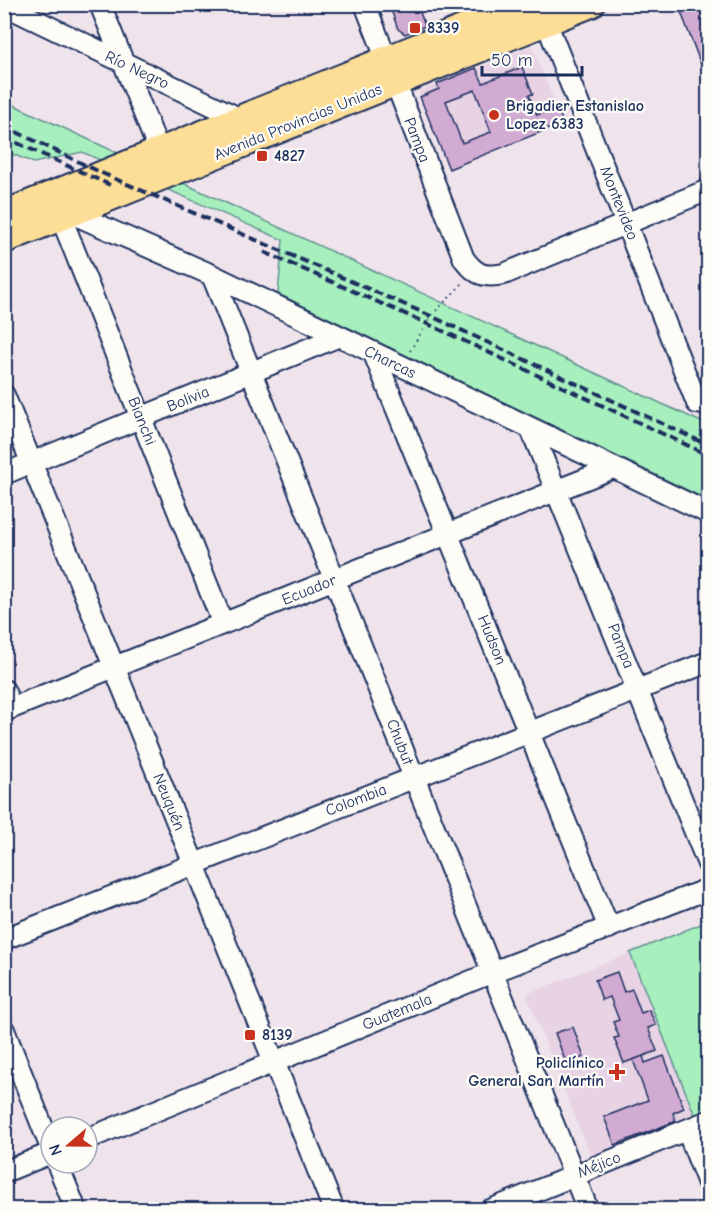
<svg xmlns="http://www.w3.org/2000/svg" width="713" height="1214" font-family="'Comic Neue',sans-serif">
<rect width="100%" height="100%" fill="#f0e4ec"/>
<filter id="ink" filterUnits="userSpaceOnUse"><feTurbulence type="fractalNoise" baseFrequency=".0167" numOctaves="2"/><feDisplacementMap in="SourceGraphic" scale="12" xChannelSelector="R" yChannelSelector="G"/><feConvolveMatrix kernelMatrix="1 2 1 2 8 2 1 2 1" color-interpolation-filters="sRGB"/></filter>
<g filter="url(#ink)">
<path fill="#e7d3e4" d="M532 46 563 123 449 169 418 92Z
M630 953 696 1118 592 1160 526 994Z"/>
<path fill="#a7f0be" stroke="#61908e" stroke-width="1.5" d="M5 101 708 425V500L278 294 283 240 82 152 34 163 5 151Z
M708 921V1113L696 1118 630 953Z"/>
<path fill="#d2abd3" stroke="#1b2f5e" stroke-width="1.5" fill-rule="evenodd" d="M389 4H417L425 26 405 34 398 29Z
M678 4H708V68L703 70Z
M522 67 533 94 529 95 537 115 557 107 563 123 449 169 420 97 439 89 437 84 476 68 483 83ZM475 90 491 132 462 143 446 101Z
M617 972 624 992 632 989 641 1013 649 1010 656 1025 648 1028 657 1051 624 1063 614 1038 619 1037 613 1022 619 1020 610 997 602 1000 595 980Z
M573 1027 584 1057 566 1063 555 1033Z
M643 1056 645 1063 664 1056 684 1108 673 1113 676 1121 615 1145 604 1117 648 1100 633 1060Z"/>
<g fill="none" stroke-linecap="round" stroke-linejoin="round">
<defs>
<path id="minor" d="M100 4 159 151
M365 4 464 259C476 275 484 278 504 274L708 190
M539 4 697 403 708 405
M4 5 247 122
M71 213 212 275 708 513
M61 217 223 624
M212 275 588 1210
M374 354 609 928
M4 395 334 1210
M531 429 708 864
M4 474 337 337
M4 690 12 708
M4 711 613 468
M4 939 708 662
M4 1030 51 1148
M687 1130 708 1183
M87 1139 493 972 708 889
M57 1163 76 1210
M4 1172 51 1153
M490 1210 708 1121"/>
<path id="major" d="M4 214 524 4
M4 240 591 4"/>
</defs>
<use href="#minor" stroke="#1b2f5e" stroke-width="24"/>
<use href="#major" stroke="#1b2f5e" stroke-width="30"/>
<path stroke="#1b2f5e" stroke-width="2" stroke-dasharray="1.5 4.5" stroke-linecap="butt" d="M410 351 431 316 463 283
M703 420 708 437"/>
<use href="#minor" stroke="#fdfcf7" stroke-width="20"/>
<use href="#major" stroke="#fdde96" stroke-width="26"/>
<path stroke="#1b2f5e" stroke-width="4" stroke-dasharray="9 4.5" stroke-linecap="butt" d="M4 126 104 174 431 316 708 445
M4 137 110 185
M264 252 428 324 708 455"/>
</g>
</g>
<g fill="#c8321e" stroke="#fdfcf7" stroke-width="2">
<rect x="409" y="22" width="12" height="12" rx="3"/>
<circle cx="494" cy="115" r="6"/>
<rect x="256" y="150" width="12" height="12" rx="3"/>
<rect x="244" y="1029" width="12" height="12" rx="3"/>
<path d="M614 1063h6v6h6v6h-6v6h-6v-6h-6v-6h6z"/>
</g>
<g text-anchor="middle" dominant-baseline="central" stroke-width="4.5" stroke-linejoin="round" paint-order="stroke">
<g font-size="16" font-weight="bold" fill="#1b2f5e" stroke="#fdfcf7" text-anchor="start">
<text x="427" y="28">8339</text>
<text x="506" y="106">Brigadier Estanislao<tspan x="506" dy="18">Lopez 6383</tspan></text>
<text x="274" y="156">4827</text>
<text x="262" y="1035">8139</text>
<text x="604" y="1063" text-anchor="end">Policlínico<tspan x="604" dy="18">General San Martín</tspan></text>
</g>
<g font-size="16" fill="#1b2f5e" stroke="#fdfcf7">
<text transform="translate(137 70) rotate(25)">Río Negro</text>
<text transform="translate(298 122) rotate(-22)">Avenida Provincias Unidas</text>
<text transform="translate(417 140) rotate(69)">Pampa</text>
<text transform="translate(619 203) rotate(68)">Montevideo</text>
<text transform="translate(390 362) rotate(26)">Charcas</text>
<text transform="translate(188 399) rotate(-22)">Bolivia</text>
<text transform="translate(142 421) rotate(68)">Bianchi</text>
<text transform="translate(309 590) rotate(-22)">Ecuador</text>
<text transform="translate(492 640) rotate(68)">Hudson</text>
<text transform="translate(621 646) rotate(68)">Pampa</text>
<text transform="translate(400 742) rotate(68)">Chubut</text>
<text transform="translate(356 800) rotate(-21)">Colombia</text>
<text transform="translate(169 802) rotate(68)">Neuquén</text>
<text transform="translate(397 1012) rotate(-22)">Guatemala</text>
<text transform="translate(599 1165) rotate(-22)">Méjico</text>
</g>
</g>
<rect width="713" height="1214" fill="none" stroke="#fdfcf7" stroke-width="24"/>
<rect x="12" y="12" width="689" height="1190" fill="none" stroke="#1b2f5e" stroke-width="2" filter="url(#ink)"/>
<g transform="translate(69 1145) rotate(250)"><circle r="28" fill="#fdfcf7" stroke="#a3aaba" stroke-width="1.5"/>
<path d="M0-4.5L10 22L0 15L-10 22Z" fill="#c8321e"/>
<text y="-9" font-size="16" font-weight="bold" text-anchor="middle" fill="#1b2f5e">N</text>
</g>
<path d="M482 66v9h100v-9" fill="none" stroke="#1b2f5e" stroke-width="3"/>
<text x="491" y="66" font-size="18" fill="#1b2f5e" stroke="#fdfcf7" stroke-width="4.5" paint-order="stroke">50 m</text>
</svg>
